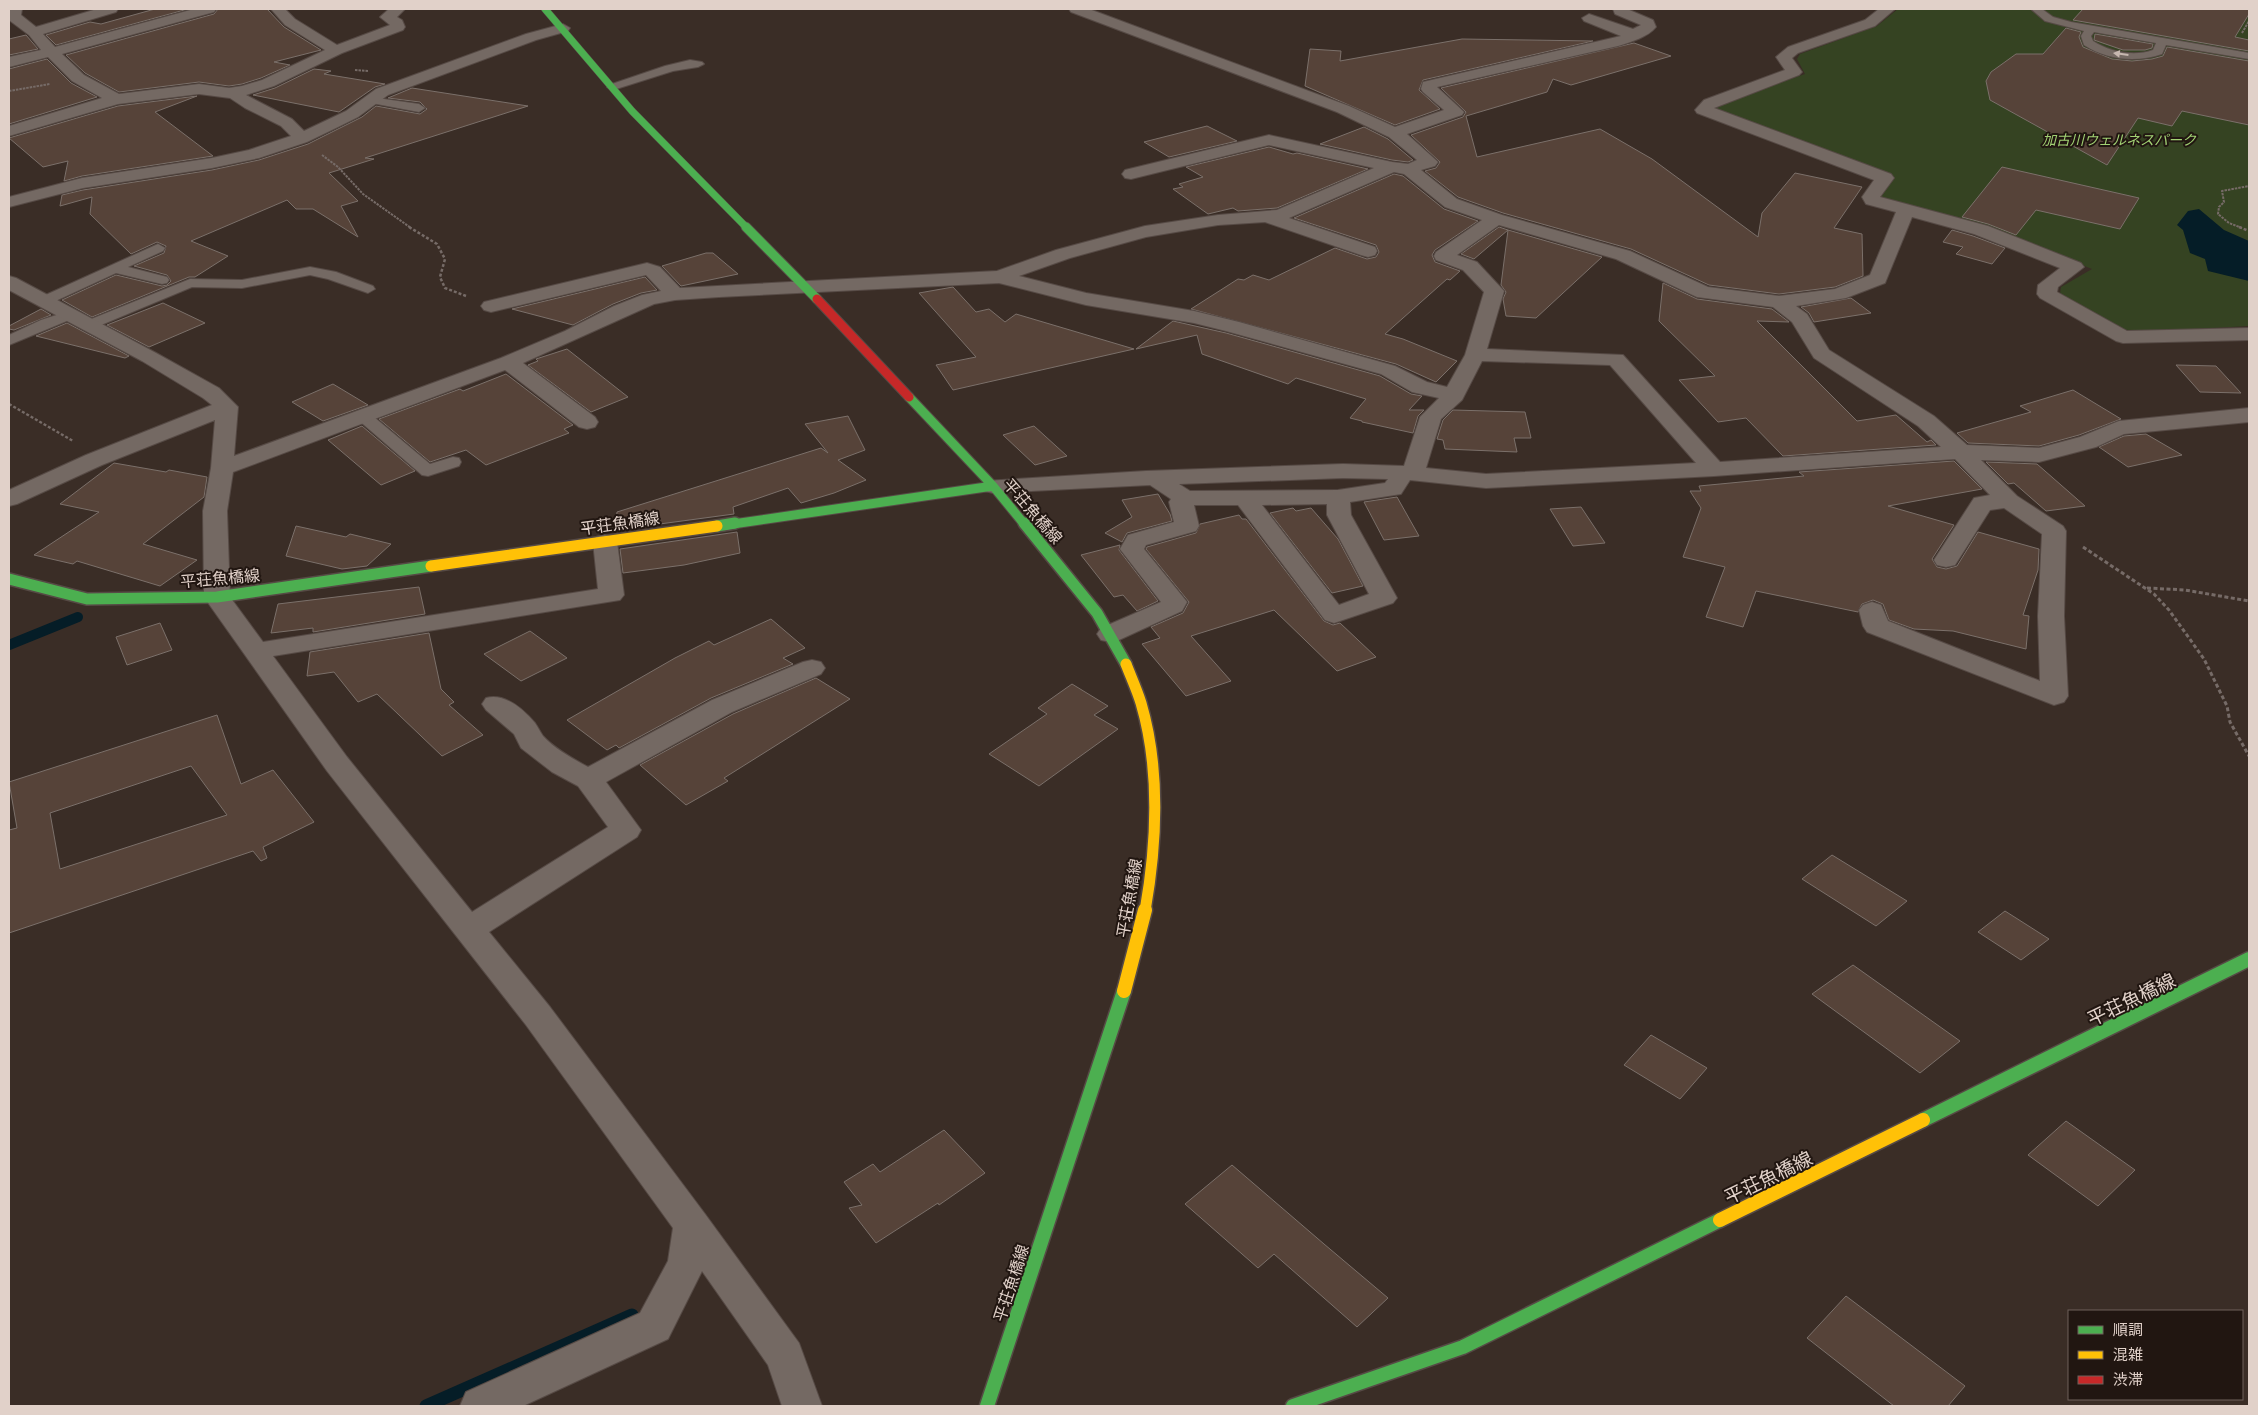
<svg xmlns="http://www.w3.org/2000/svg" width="2258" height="1415" font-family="'PT Serif','Noto Sans JP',serif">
<rect width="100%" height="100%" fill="#3a2d26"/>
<path fill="#354322" d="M1898 9H2249V326L2141 332 2121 329 2060 294 2061 287 2092 269 1981 225 1886 201 1877 194 1891 177 1713 111 1715 105 1805 74 1797 59 1800 54 1877 26Z"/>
<path fill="#051d27" d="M2199 209 2224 230 2249 241V281L2208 271 2205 259 2190 253 2183 230 2177 225 2188 211Z"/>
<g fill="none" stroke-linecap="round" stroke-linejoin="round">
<path stroke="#051d27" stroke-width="10" d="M9 645 78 617"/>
<path stroke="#051d27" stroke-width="13" d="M426 1406 632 1315"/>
</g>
<path fill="#564339" stroke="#7b706a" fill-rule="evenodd" d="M155 9H188L56 45 46 35 90 22 101 24Z
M218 9H267L284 27 321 50 274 62 290 65 261 78 242 84 229 86 199 82 119 92 85 73 66 55 214 14Z
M2083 9H2249V14L2235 37 2249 40V51L2073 20Z
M2066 28 2081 32 2079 37 2083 47 2112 59 2132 61 2152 59 2163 56 2167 47 2249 61V125L2182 111 2172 126 2138 118 2107 165 1990 100 1986 81 1991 72 2016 54H2043Z
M2095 34 2153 44 2152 48 2145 50H2123L2094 40Z
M26 35 38 49 9 55V39Z
M1462 39 1593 41 1423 80 1419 90 1440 109 1395 125 1305 86 1310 49 1341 51 1340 61Z
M1634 43 1671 56 1571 85 1553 79 1547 92 1466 116 1477 157 1600 129 1652 159 1758 237 1762 213 1795 173 1862 187 1834 228 1862 234 1863 276 1835 287 1779 294 1709 285 1631 249 1503 213 1458 197 1425 171 1436 168 1440 162 1411 135 1463 117 1466 112 1441 88Z
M47 59 71 83 97 97 9 124V69Z
M314 69 331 71 324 74 385 84 375 87 339 112 253 95 275 88Z
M412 88 528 106 365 158 374 159 329 173 358 201 341 206 358 237 313 209H296L287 200 191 241 228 256 195 277H189L92 317 62 300 116 275 162 286 167 285 171 281 167 275 134 266 164 253 166 246 157 242 131 254 90 214 92 197 60 206 62 195 83 190 212 170 259 160 308 144 362 117 376 106 420 114 427 109 420 102 388 98Z
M197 96 155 112 213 156 82 176 64 181 68 161 43 167 9 138 118 106Z
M1207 126 1237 141 1169 157 1144 142Z
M1364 127 1388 139 1413 160 1408 162 1392 160 1320 144Z
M1269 147 1293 154 1297 153 1368 169 1277 208 1238 211 1233 208 1208 214 1173 189 1183 187 1179 184 1203 177 1186 167Z
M2002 167 2139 198 2120 229 2036 210 2016 235 1988 224 1962 217Z
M1394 174 1403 176 1444 209 1478 221 1435 250 1432 255 1435 262 1460 271 1450 280 1447 279 1385 334 1403 339 1457 361 1436 382 1396 364 1191 309 1238 279 1244 280 1253 275 1269 280 1335 248 1367 259 1376 257 1379 252 1376 245 1294 218Z
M1499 227 1508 230 1474 259 1461 254Z
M1508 230 1602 257 1536 318 1506 316 1503 299 1506 292 1501 285Z
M1952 230 1973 236 2005 248 1992 264 1956 254 1963 247 1943 242Z
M706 253H713L738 274 681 286 662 266Z
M645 277 657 290 641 293 613 304 573 325 512 309Z
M1663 283 1697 299 1772 309 1789 322 1757 321 1857 421 1896 415 1927 442 1931 440 1936 445 1783 456 1746 418 1718 422 1679 380 1715 376 1659 321Z
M953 287 976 312 989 309 1005 322 1016 314 1134 349 953 390 936 365 976 357 919 293Z
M1851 298 1871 313 1814 322 1809 313 1801 307Z
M163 303 205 323 149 347 107 325Z
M41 309 51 315 14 330 9 329V326Z
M1173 321 1226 333 1380 376 1411 394 1422 396 1409 410H1424L1418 416 1413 433 1362 422V421L1350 418 1366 399 1296 378 1288 384 1202 354 1197 335 1136 349Z
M67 323 129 356 125 358 36 336Z
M567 349 628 397 591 412 528 365 538 361 536 359Z
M2176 365 2216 366 2241 393 2200 392Z
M506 374 573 425 564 429 569 433 486 465 466 450 430 462 379 419 460 389 463 391Z
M333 384 368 405 323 421 292 402Z
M2073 390 2121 419 2079 435 2039 446 1968 443 1957 433 2031 412 2020 406Z
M1453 410 1525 412 1531 438H1514L1517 452 1445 449 1443 440 1437 439 1443 420Z
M848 416 865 450 838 460 866 480 834 493 801 503 788 488 733 507 734 514 615 530 617 512 821 448 828 453 805 424Z
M362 426 415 471 381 485 328 440Z
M1034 426 1067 456 1035 465 1003 435Z
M2146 434 2182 455 2128 467 2099 447 2124 436Z
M1954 461 1982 489 1888 506 1954 525 1932 559 1937 567 1946 569 1957 566 1978 532 2039 549 2038 570 2023 615 2029 616 2026 649 1953 631 1914 629 1889 620 1883 604 1873 600 1862 604 1858 612 1756 591 1743 627 1706 617 1725 567 1683 557 1701 508 1690 491H1701L1699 486 1804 476 1799 472Z
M1986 462 2037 464 2085 506 2046 511 2014 483 2008 484Z
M114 463 166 472 169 470 207 477 204 497 143 544 197 560 160 586 77 561 73 564 34 555 99 512 60 504Z
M1158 494 1170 514 1172 521 1127 533 1122 542 1105 533 1132 517 1122 500Z
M1397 497 1419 536 1384 540 1364 502Z
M1581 507 1605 543 1573 546 1550 509Z
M1293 508 1296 511 1311 508 1338 539 1363 586 1332 593 1270 513Z
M1239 515 1242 519H1246L1324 621 1333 625 1340 623 1376 657 1337 671 1274 610 1191 636 1231 681 1186 696 1142 644 1160 638 1151 627 1183 613 1189 602 1146 549 1147 547 1196 533 1200 524Z
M296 526 346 537 350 534 391 544 367 566 342 569 286 556Z
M737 532 740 553 684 565 623 573 620 549Z
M1120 545 1119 550 1158 601 1137 611 1123 595 1114 597 1081 555Z
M419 587 425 614 313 632V628L271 633 278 604Z
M771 619 805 648 783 658 793 664 711 698 619 748 616 745 607 750 567 720 675 658 709 641 714 645Z
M160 623 172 650 127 665 116 637Z
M530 631 567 658 521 681 484 654Z
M429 633 441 689 454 702 449 705 483 735 442 756 377 694 358 702 334 672 307 676 310 652Z
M816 678 850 699 724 778 728 781 686 805 640 765 733 714Z
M1072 684 1108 706 1094 715 1118 729 1039 786 989 754 1047 714 1038 708Z
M217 715 241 784 273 770 314 822 263 847 267 858 261 861 253 851 9 933V830L17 828 9 782ZM191 766 227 815 60 869 50 813Z
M1832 855 1907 901 1876 926 1802 879Z
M2005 911 2049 939 2021 960 1978 932Z
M1853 965 1960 1041 1920 1073 1812 994Z
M1651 1035 1707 1068 1680 1099 1624 1065Z
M2066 1121 2135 1170 2098 1206 2028 1155Z
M944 1130 985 1173 939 1205 938 1203 876 1243 849 1208 862 1205 844 1182 873 1164 880 1172Z
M1232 1165 1324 1244 1388 1298 1357 1327 1274 1254 1258 1268 1185 1204Z
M1846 1296 1965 1386 1948 1406H1894L1807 1338Z"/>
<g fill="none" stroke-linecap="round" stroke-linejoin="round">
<defs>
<path id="lane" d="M2031 9H2042L2053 17 2071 22 2249 53V59L2166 45 2162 54C2136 63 2107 60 2084 45L2081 36 2084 31 2045 21ZM2094 32 2156 43 2153 50C2134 57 2110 52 2093 41L2091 36Z
M690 60 702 62 704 64 698 67 673 71 613 90 607 87 609 85 665 66Z
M370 97 419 104 425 108 419 112 366 102 364 100Z
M158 244 165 248 163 251 128 267 167 277 169 280 167 283 162 284 116 273 49 304 44 305 37 301 39 298Z
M310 267 336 272 373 286 375 289 368 293 328 279 310 275 242 288 192 287 94 328 89 329 82 325 84 322 190 279 242 280Z
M69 311 76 315 74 318 9 345V335L41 320Z
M362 410 368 412 430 464 453 457 459 458 461 462 459 466 428 476 422 475 356 418 354 415 356 412Z"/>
<path id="street" d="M9 9H22L21 15 36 27 97 9H118L116 12 43 34 55 47 194 9H216L214 12 62 54 84 75 119 94 199 84 229 88 242 86 262 80 325 50 285 25 271 9H285L295 19 337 45 390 25 380 17 389 9H405L397 17 402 20 405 27 403 30 342 53 274 86 246 95 292 119 304 131 346 111 376 89 526 34 563 24 570 28 568 31 536 40 388 95 358 117 338 127 307 142 259 158 212 168 83 188 9 207V197L82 178 212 158 249 150 291 136 281 126 245 108 230 98 199 94 118 104 9 136V126L102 98 72 81 48 57 9 67V57L41 50 29 35 9 20Z
M1069 9H1089L1349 106 1395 127 1444 110 1423 92 1421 89 1423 82 1621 36 1584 21 1582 18 1589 14 1633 29 1641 25 1615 14 1613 9H1627L1653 20 1656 27C1648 37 1631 42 1618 46L1437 87 1464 112 1462 115 1407 134 1438 162 1435 166 1421 170 1457 199 1502 215 1630 251 1708 287 1779 296 1835 289 1870 275 1896 212 1866 204 1862 197 1874 180 1697 113 1695 110 1704 100 1785 70 1776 57 1788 47 1865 20 1879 9H1895L1875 26 1798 53 1792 58 1802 72 1799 75 1714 108 1891 174 1894 178 1880 197 1988 226 2081 263 2084 267 2058 287 2057 292 2127 331 2249 328V340L2123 343 2116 341 2040 298 2037 294 2038 285 2060 268 1974 234 1912 217 1885 283 1846 298 1796 306 1807 314 1829 350 1934 416 1967 445 2039 448 2080 437 2119 421 2249 408V422L2124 434 2096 447 2039 462 1981 460 2017 496 2063 526 2066 531 2064 616 2068 696 2064 702 2054 705 1867 632 1863 626 1859 610 1863 605 1872 602 1881 605 1888 621 2040 681 2038 616 2042 534 2004 508 1990 510 1955 565 1946 567 1937 565 1934 560 1974 498 1990 495 1955 459 1714 476 1486 488 1410 480 1401 494 1350 502 1351 515 1397 598 1393 603 1334 623 1325 620 1238 505H1194L1199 526 1196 531 1146 545 1144 549 1183 597 1187 602 1182 611 1119 640 1110 642 1101 640 1097 634 1101 628 1161 602 1120 549 1128 535 1174 522 1169 502 1171 499 1150 485 993 493 985 491 981 486 985 481 1146 471 1343 464 1404 466 1420 417 1439 398 1412 392 1381 374 1226 331 1194 323 1086 305 999 283 719 297 675 300 654 304 523 363 595 417 598 422 595 427 587 429 579 427 505 370 233 472 227 511 230 597 263 642 598 589 593 542 596 537 605 535 614 537 617 542 624 595 620 600 273 656 347 757 472 912 608 827 578 786 552 772 521 748 514 734 486 710 482 704 486 698C505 693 523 709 535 723 538 727 540 732 543 736 555 749 573 759 588 767L712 700 803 662 812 660 821 662 825 668 821 674 732 712 606 782 641 830 637 837 489 932 550 1007 705 1214 799 1343 822 1406H782L768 1365 702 1271 668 1339 523 1406H460L466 1392 640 1313 668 1261 673 1228 526 1025 327 771 204 597 203 511 211 468 215 420 102 465 17 504 9 506V490L86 455 212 405 203 398 142 361 9 290V276L16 278 156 353 219 388 238 407 234 456 501 358 565 331 614 306 642 295 661 291 646 275 491 312 484 310 481 306 484 302 647 263 660 267 680 288 997 271 1056 250 1145 226 1218 215 1277 210 1374 168 1269 145 1131 179 1125 178 1122 174 1125 170 1269 135 1392 162 1408 164 1417 160 1389 137 1337 112 1071 12ZM1394 172 1404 174 1445 207 1482 220 1436 252 1434 256 1436 260 1463 270 1484 292 1465 355 1447 387 1427 382 1395 366 1239 322 1194 311 1086 293 1019 276 1070 258 1146 237 1218 225 1265 222 1361 255 1368 257 1375 255 1377 251 1375 247 1289 218ZM1499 225 1616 259 1697 297 1773 307 1792 322 1814 358 1918 426 1941 447 1720 462 1623 355 1487 349 1504 291 1477 262 1457 255ZM1482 361 1610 365 1696 463 1486 474 1426 468 1441 419 1462 400ZM1343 478 1388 479 1385 483 1338 490 1190 491 1179 484ZM1327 504V515L1369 594 1339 605 1262 505Z"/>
<path id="fast-far3" d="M545 9 632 111 747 228"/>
<path id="fast-far2" d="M746 227 817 299
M909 397 993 486 1025 525
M726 525 993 486"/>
<path id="fast-far1" d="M1024 523 1097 613 1126 664
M717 526 735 523
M9 579 87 599 217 597 431 566"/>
<path id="fast" d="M1923 1120 2249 959
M987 1406 1124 991
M1293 1406 1463 1347 1720 1220"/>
<path id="slow-far1" d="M431 566 717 526
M1126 664C1131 677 1137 690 1141 703 1161 771 1157 843 1145 911"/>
<path id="slow" d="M1124 991 1145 910
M1720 1220 1923 1120"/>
<path id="jam" d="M817 299 909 397"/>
</defs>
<use href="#lane" stroke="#564a45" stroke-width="2"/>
<use href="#street" stroke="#564a45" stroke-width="2"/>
<use href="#fast-far3" stroke="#564a45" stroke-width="8"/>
<use href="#fast-far2" stroke="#564a45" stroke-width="11"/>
<use href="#fast-far1" stroke="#564a45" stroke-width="14"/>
<use href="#fast" stroke="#564a45" stroke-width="17"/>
<use href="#slow-far1" stroke="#564a45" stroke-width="14"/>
<use href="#slow" stroke="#564a45" stroke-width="17"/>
<use href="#jam" stroke="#564a45" stroke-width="11"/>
<path stroke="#766b67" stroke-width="2" stroke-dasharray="2.5 1" stroke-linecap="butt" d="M2242 33 2249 21
M355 70 369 71
M9 91 50 84
M322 155 338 167 363 194 411 228
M2242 228 2229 223 2218 214 2219 207 2224 202 2222 191 2249 186"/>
<path stroke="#766b67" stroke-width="2.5" stroke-dasharray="3 2" stroke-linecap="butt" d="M409 227 437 244 445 259 440 277 445 288 466 296
M2239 227 2249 231
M9 404 73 441"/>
<path stroke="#766b67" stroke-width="3" stroke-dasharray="4 2.5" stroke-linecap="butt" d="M2083 547 2154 594 2169 610 2204 659 2227 706 2230 722 2249 756
M2147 588 2185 590 2249 601"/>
<use href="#lane" fill="#746963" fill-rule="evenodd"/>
<use href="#street" fill="#746963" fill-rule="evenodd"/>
<use href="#fast-far3" stroke="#4caf50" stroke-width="7"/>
<use href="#fast-far2" stroke="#4caf50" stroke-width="9"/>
<use href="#fast-far1" stroke="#4caf50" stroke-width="11"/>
<use href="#fast" stroke="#4caf50" stroke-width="14"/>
<use href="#slow-far1" stroke="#ffc107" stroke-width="11"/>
<use href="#slow" stroke="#ffc107" stroke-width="14"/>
<use href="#jam" stroke="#c62828" stroke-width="9"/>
</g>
<defs><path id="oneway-solid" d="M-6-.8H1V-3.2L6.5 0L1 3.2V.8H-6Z" transform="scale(1.25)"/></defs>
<use fill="#c6b7b0" href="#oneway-solid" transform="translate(2121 54) rotate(-173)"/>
<g text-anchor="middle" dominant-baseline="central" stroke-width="4" stroke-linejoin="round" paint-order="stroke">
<g font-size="14" font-style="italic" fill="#a2d274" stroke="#211611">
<text x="2119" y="139">加古川ウェルネスパーク</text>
</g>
<g font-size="16" fill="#e1d1c9" stroke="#211611">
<text transform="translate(1033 511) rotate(49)">平荘魚橋線</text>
<text transform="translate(620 523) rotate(-8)">平荘魚橋線</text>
<text transform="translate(220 578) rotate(-5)">平荘魚橋線</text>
<text transform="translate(1129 898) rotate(-80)">平荘魚橋線</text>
<text transform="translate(1011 1283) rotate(-72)">平荘魚橋線</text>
</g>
<g font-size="19" fill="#e1d1c9" stroke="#211611">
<text transform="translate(2131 999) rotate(-26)">平荘魚橋線</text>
<text transform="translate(1768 1177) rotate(-26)">平荘魚橋線</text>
</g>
</g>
<rect width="2258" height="1415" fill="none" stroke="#e1d1c9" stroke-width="20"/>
<rect x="2068" y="1310" width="175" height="90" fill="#211611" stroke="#6e615b"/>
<rect x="2078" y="1326" width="25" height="8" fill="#4caf50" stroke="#6e615b"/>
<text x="2113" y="1335" font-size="15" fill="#e1d1c9">順調</text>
<rect x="2078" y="1351" width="25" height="8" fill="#ffc107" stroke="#6e615b"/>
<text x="2113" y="1360" font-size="15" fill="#e1d1c9">混雑</text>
<rect x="2078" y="1376" width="25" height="8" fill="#c62828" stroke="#6e615b"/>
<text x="2113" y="1385" font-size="15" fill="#e1d1c9">渋滞</text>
</svg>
